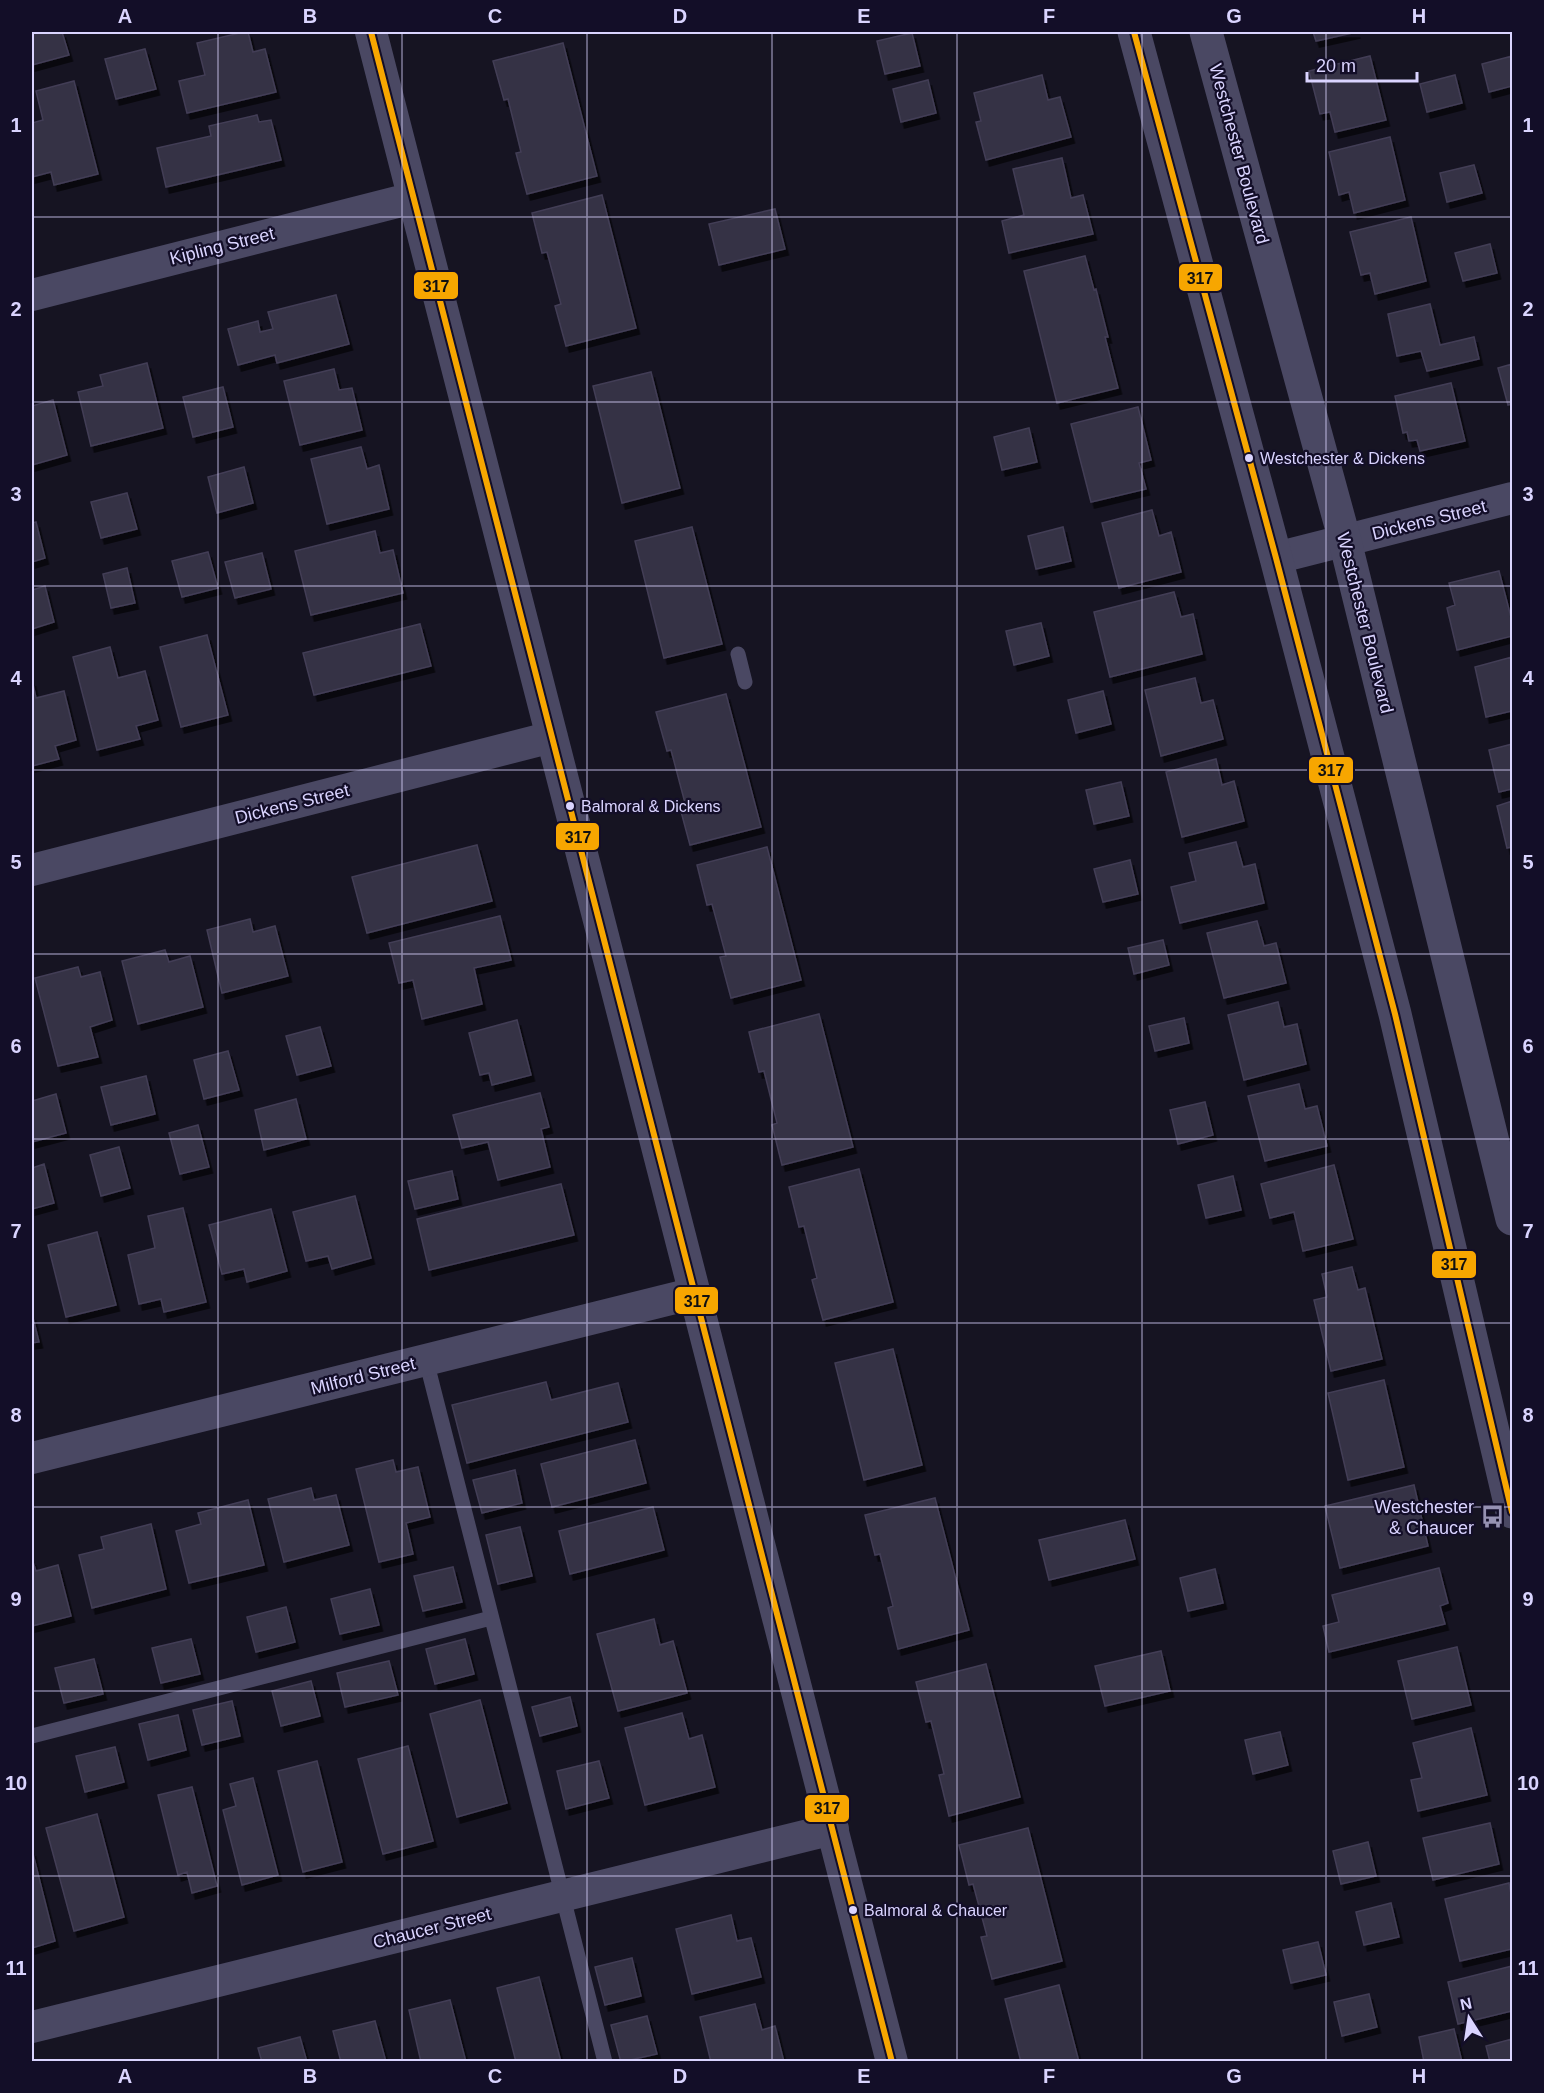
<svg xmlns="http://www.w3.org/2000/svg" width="1544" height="2093" font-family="Helvetica,sans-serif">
<defs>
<filter id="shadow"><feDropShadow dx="3.5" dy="6" stdDeviation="0" flood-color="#0009"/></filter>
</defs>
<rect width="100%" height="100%" fill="#161422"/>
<path fill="#343244" stroke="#433e56" stroke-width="1.5" filter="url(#shadow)" d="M32 32H62L69 55 32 65Z
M244 32H248L253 52 265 49 276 92 187 113 179 81 205 75 197 43Z
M1313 32H1357L1316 41Z
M912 33 920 66 885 74 877 41Z
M563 43 597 176 527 194 516 153 521 152 508 99 504 100 493 61Z
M145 49 156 89 116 99 105 59Z
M1370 56 1386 120 1335 132 1330 112 1320 114 1309 71Z
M1512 56V86L1489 92 1482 64Z
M1042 75 1048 100 1060 97 1071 137 986 160 976 122 981 121 974 93Z
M1455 75 1462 103 1427 112 1420 84Z
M928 80 936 113 901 122 893 89Z
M74 81 98 174 54 185 51 172 32 177V123L43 120 36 91Z
M257 115 259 122 271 120 281 160 166 187 157 148 211 136 209 126Z
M1390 137 1405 200 1354 213 1349 192 1339 195 1329 152Z
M1062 158 1071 198 1083 195 1093 234 1009 253 1002 221 1024 215 1013 169Z
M1474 165 1482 193 1447 202 1440 173Z
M602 195 636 328 566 346 555 306 561 304 547 252 542 253 532 213Z
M775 209 785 249 719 265 709 224Z
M1411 217 1426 281 1375 294 1370 273 1361 275 1350 232Z
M1490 244 1497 273 1463 281 1455 253Z
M1085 256 1094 290 1096 289 1108 337H1105L1118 388 1057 403 1024 271Z
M336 295 349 344 277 363 275 355 238 365 228 329 258 321 260 332 273 329 268 312Z
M1430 304 1440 345 1474 337 1479 359 1427 371 1421 351 1397 356 1388 314Z
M147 363 163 428 91 446 78 392 103 386 100 375Z
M1512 364V404L1508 405 1498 368Z
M334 369 339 390 352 388 362 430 300 445 284 381Z
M651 372 680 488 622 503 593 386Z
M1451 383 1465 441 1420 451 1417 440 1409 441 1407 432 1403 433 1395 396Z
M223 387 233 427 193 437 183 397Z
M53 400 67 455 32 465V406Z
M1138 407 1151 460 1139 463 1146 489 1091 502 1071 424Z
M1029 428 1037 462 1002 470 994 437Z
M361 447 367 469 379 465 389 509 327 524 311 459Z
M244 467 253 503 217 513 208 477Z
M127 493 137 529 101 538 91 502Z
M1152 510 1159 536 1171 532 1181 572 1119 588 1102 523Z
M36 522 45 558 32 562V523Z
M692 527 722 644 664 658 635 541Z
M1063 527 1071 561 1036 569 1028 536Z
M375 531 380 553 393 550 403 593 311 615 295 551Z
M208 552 218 588 182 597 172 561Z
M262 553 271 589 235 598 225 562Z
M127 568 135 603 111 608 103 574Z
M1499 571 1512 621V636L1457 650 1447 608 1455 605 1449 583Z
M45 586 54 622 32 629V590Z
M1174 592 1181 617 1193 614 1202 654 1110 677 1094 612Z
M1041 623 1049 656 1014 665 1006 631Z
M420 624 431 666 314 695 303 653Z
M207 635 228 715 181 727 160 647Z
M110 647 118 678 145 671 158 720 136 726 140 739 97 750 73 657Z
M1512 657V711L1486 717 1475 667Z
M1195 678 1201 703 1213 700 1223 739 1161 756 1145 690Z
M32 680 36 698 64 691 76 740 55 746 59 759 32 766Z
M1103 691 1111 724 1076 733 1068 700Z
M726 694 761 827 690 845 679 804 685 803 671 750 667 751 656 712Z
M1512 744V789L1499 792 1489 750Z
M1216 759 1222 785 1234 781 1244 821 1182 837 1166 772Z
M1121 782 1129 816 1094 824 1086 790Z
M1512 801V847L1507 848 1497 806Z
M1236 842 1243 867 1255 864 1264 903 1180 923 1171 887 1196 881 1189 853Z
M477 845 492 901 367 933 352 877Z
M767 847 801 980 731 998 720 957 726 956 712 904 707 905 697 865Z
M1130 860 1138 894 1103 902 1094 869Z
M500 916 511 960 474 968 482 1004 422 1019 413 980 399 983 389 943Z
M250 919 253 932 275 926 288 976 222 993 207 930Z
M1257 921 1264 946 1276 943 1286 983 1224 998 1207 933Z
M1163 940 1169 965 1134 974 1128 948Z
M165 950 169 962 190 956 203 1007 138 1024 122 961Z
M78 967 81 977 100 972 112 1020 90 1027 98 1057 58 1066 35 978Z
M1278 1002 1284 1027 1297 1024 1306 1064 1244 1080 1228 1015Z
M819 1014 853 1147 782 1165 772 1125 777 1123 764 1071 759 1072 749 1032Z
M1184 1018 1189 1043 1155 1051 1149 1026Z
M517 1020 531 1075 492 1085 489 1073 480 1075 469 1033Z
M320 1027 331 1066 297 1075 286 1036Z
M228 1051 239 1090 204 1099 194 1060Z
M146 1076 155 1114 111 1125 101 1087Z
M1299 1084 1305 1109 1317 1106 1327 1146 1265 1161 1248 1096Z
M540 1093 549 1127 541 1129 550 1167 498 1180 488 1142 462 1148 453 1115Z
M56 1094 66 1133 32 1142V1101Z
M296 1099 306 1139 264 1150 255 1110Z
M1205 1102 1213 1135 1178 1144 1170 1110Z
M198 1125 209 1167 180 1174 169 1133Z
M119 1147 130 1188 101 1196 90 1155Z
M44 1164 54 1203 32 1209V1168Z
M1334 1165 1353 1239 1303 1251 1294 1212 1270 1218 1261 1184Z
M859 1169 893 1302 823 1320 812 1280 817 1278 804 1226 799 1227 789 1187Z
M452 1171 458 1199 415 1209 408 1181Z
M1233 1176 1241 1210 1206 1218 1198 1185Z
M561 1184 574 1235 429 1270 417 1219Z
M355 1196 371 1258 332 1269 328 1256 306 1261 293 1212Z
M183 1208 206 1302 164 1312 161 1299 139 1304 128 1255 155 1248 148 1216Z
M271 1209 287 1271 247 1282 244 1269 222 1274 209 1225Z
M97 1232 116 1305 66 1317 48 1245Z
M1352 1267 1358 1290 1365 1288 1382 1359 1331 1371 1314 1300 1327 1297 1322 1274Z
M32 1314 39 1342 32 1343Z
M893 1349 922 1465 864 1480 835 1363Z
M1384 1380 1404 1467 1348 1480 1328 1393Z
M546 1382 551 1400 618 1383 628 1422 467 1463 452 1405Z
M635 1440 646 1483 552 1507 541 1464Z
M393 1460 396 1472 418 1467 430 1517 406 1523 413 1554 379 1562 356 1469Z
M515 1470 522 1503 482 1513 473 1480Z
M1414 1485 1428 1546 1340 1568 1325 1506Z
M311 1488 314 1500 336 1495 349 1545 284 1562 268 1499Z
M935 1498 969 1630 898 1649 888 1608 893 1606 880 1554 875 1555 865 1515Z
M248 1500 264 1565 189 1583 176 1531 201 1524 198 1513Z
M653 1507 664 1550 570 1574 559 1531Z
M1125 1520 1135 1559 1049 1580 1039 1540Z
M151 1524 166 1589 92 1608 79 1555 104 1549 101 1537Z
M520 1527 532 1576 498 1584 486 1535Z
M32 1559 36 1571 58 1565 71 1616 32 1626Z
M453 1567 462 1602 423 1611 414 1576Z
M1439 1568 1448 1603 1440 1606 1445 1624 1329 1652 1323 1626 1339 1622 1332 1595Z
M1215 1569 1223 1603 1188 1611 1180 1578Z
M370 1589 379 1625 340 1634 331 1599Z
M286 1607 295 1642 256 1652 247 1617Z
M654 1619 660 1645 673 1641 687 1693 618 1711 597 1634Z
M191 1639 200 1674 161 1683 152 1648Z
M465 1639 474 1674 435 1684 426 1649Z
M1457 1647 1471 1705 1412 1719 1398 1661Z
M1161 1651 1170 1691 1105 1706 1095 1666Z
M94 1659 103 1694 64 1703 55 1668Z
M389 1661 398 1695 345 1707 337 1673Z
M986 1664 1020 1797 949 1816 939 1775 944 1774 931 1721 926 1722 916 1682Z
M311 1681 320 1716 281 1726 272 1691Z
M570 1697 577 1726 540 1736 532 1707Z
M480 1700 507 1803 457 1817 430 1714Z
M232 1701 240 1736 202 1745 193 1710Z
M682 1713 689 1739 702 1735 715 1787 645 1805 625 1728Z
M178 1715 186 1750 148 1760 139 1724Z
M1471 1728 1487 1795 1418 1811 1411 1780 1422 1778 1413 1743Z
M1280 1732 1288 1765 1253 1774 1245 1740Z
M408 1746 433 1841 383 1854 358 1759Z
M115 1747 124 1782 85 1792 76 1756Z
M317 1761 342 1862 303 1872 278 1771Z
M599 1761 609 1798 566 1809 557 1771Z
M253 1778 278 1875 242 1885 223 1810 236 1806 230 1784Z
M192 1787 217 1886 192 1893 187 1872 178 1875 158 1795Z
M97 1814 124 1917 74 1931 46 1828Z
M1490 1823 1499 1864 1433 1880 1423 1838Z
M1028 1828 1062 1961 992 1979 981 1937 987 1936 973 1884 969 1885 959 1845Z
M1368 1842 1376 1876 1341 1884 1333 1851Z
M32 1850 55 1941 32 1948Z
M1509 1883 1512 1900V1949L1460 1961 1445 1899Z
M1391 1903 1399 1937 1364 1945 1356 1912Z
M731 1915 737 1941 751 1938 761 1977 692 1994 676 1929Z
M1318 1942 1326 1975 1291 1983 1283 1950Z
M632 1958 641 1996 605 2005 595 1967Z
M1512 1966V2011L1458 2024 1448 1982Z
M539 1977 561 2062H516L497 1988Z
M1059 1985 1079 2062H1021L1005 1999Z
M1369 1994 1377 2027 1342 2036 1334 2002Z
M450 2000 466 2062H421L409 2010Z
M755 2004 762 2030 775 2026 784 2062H711L700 2017Z
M647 2016 657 2054 621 2062 611 2025Z
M375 2021 386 2062H341L333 2031Z
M1454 2029 1462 2062H1424L1419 2037Z
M300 2037 307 2062H262L258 2048Z
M1512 2039V2062H1490L1486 2046Z"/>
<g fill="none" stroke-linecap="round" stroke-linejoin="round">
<path stroke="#4a4863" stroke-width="15" d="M738 654 745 682
M426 1360 605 2062
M32 1736 491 1618"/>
<path stroke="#4a4863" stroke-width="32" d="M371 32 892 2062
M32 295 413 198
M1276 558 1512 498
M32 870 552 737
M32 1458 695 1293
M32 2027 833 1829"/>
<path stroke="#4a4863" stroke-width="33" d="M1134 32 1276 558 1395 1014 1512 1512
M1206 32 1345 541 1512 1219"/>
<defs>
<path id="bus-1" d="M371 32 892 2062
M1134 32 1276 558 1395 1014 1512 1512"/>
</defs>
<use href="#bus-1" stroke="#130e28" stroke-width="10"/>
<use href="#bus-1" stroke="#f7a600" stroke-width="6"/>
</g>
<path fill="none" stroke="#dad4ff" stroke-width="1.5" stroke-opacity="0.55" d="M218 32V2062M402 32V2062M587 32V2062M772 32V2062M957 32V2062M1142 32V2062M1326 32V2062M32 217H1512M32 402H1512M32 586H1512M32 770H1512M32 954H1512M32 1139H1512M32 1323H1512M32 1507H1512M32 1691H1512M32 1876H1512"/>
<defs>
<symbol id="bus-bare" viewBox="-9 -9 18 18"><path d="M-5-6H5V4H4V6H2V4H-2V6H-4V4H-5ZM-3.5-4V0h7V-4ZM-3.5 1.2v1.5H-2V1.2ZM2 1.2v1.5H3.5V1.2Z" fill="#9591b2" stroke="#130e28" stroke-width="2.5" paint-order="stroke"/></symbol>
</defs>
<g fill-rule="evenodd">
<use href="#bus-bare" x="1476" y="1500" width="33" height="33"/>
</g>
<g fill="#dad4ff" stroke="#130e28" stroke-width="2">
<circle cx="1249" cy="458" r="5"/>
<circle cx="570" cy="806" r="5"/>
<circle cx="853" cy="1910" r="5"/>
</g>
<g text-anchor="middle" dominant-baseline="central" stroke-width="4.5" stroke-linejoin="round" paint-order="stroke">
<g font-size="16" fill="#dad4ff" stroke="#130e28" text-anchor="start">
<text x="1260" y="458">Westchester &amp; Dickens</text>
<text x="581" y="806">Balmoral &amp; Dickens</text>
<text x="864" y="1910">Balmoral &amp; Chaucer</text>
</g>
<g font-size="18" fill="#dad4ff" stroke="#130e28">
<text transform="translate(1239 154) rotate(75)">Westchester Boulevard</text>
<text transform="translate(222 246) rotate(-14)">Kipling Street</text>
<text transform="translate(1429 520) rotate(-14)">Dickens Street</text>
<text transform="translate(1365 623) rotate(76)">Westchester Boulevard</text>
<text transform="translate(292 804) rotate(-14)">Dickens Street</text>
<text transform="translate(363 1376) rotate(-14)">Milford Street</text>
<text transform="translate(432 1928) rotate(-14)">Chaucer Street</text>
</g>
<g font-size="18" fill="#dad4ff" stroke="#130e28" text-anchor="end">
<text x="1474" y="1507">Westchester<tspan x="1474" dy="21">&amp; Chaucer</tspan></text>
</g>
</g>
<g stroke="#130e28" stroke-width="2">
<rect x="1178" y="263" width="45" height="29" rx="6" fill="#f7a600"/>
<rect x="413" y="271" width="46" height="29" rx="6" fill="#f7a600"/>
<rect x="1308" y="756" width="46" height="28" rx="6" fill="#f7a600"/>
<rect x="555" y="822" width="45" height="29" rx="6" fill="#f7a600"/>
<rect x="1431" y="1250" width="46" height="29" rx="6" fill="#f7a600"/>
<rect x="674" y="1286" width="45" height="29" rx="6" fill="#f7a600"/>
<rect x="804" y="1794" width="46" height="29" rx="6" fill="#f7a600"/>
</g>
<g font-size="16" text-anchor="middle" font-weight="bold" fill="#111">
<text x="1200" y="284">317</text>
<text x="436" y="292">317</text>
<text x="1331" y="776">317</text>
<text x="578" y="843">317</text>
<text x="1454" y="1270">317</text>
<text x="697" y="1307">317</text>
<text x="827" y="1814">317</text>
</g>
<rect width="1544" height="2093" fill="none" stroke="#130e28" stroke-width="66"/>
<g transform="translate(1469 2018) rotate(348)" stroke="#130e28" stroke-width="4.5" paint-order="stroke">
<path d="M0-4.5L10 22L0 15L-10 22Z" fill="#dad4ff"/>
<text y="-9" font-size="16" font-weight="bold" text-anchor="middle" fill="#dad4ff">N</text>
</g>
<path d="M1307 72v9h110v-9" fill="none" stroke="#dad4ff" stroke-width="3"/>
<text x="1316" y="72" font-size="18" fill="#dad4ff" stroke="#130e28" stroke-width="4.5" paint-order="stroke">20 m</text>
<rect x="33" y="33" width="1478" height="2027" fill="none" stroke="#dad4ff" stroke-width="2"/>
<g font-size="20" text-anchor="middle" font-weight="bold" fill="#dad4ff">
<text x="125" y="23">A</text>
<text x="310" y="23">B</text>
<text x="495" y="23">C</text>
<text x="680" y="23">D</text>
<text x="864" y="23">E</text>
<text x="1049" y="23">F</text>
<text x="1234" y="23">G</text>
<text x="1419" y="23">H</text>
<text x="16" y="132">1</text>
<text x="1528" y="132">1</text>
<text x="16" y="316">2</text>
<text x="1528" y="316">2</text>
<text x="16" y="501">3</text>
<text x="1528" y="501">3</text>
<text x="16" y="685">4</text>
<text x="1528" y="685">4</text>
<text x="16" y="869">5</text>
<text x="1528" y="869">5</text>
<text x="16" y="1053">6</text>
<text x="1528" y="1053">6</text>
<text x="16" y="1238">7</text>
<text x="1528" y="1238">7</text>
<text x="16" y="1422">8</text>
<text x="1528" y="1422">8</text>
<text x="16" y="1606">9</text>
<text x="1528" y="1606">9</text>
<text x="16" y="1790">10</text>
<text x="1528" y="1790">10</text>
<text x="16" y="1975">11</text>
<text x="1528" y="1975">11</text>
<text x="125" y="2083">A</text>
<text x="310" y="2083">B</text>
<text x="495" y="2083">C</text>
<text x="680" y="2083">D</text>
<text x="864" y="2083">E</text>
<text x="1049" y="2083">F</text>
<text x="1234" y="2083">G</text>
<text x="1419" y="2083">H</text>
</g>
</svg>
